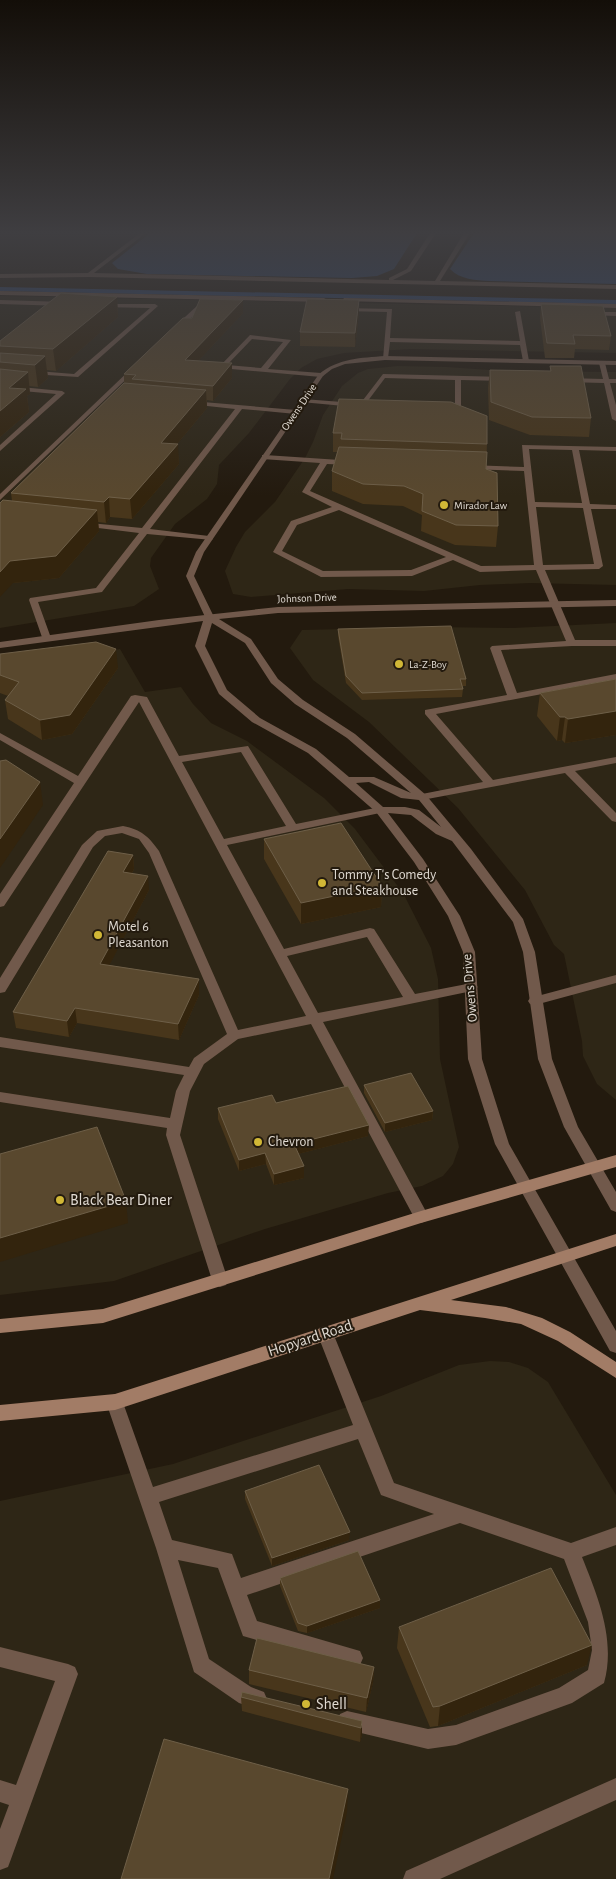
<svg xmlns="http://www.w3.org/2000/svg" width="616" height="1879" font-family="'Alegreya Sans',sans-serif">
<rect width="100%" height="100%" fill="#231a0e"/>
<path fill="#2e2616" d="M0 296 616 308V353L411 349 344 353 317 359 301 368 290 379 249 433 219 465 217 484 207 499 175 524 151 558 150 566 159 589 134 606 0 628Z
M398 366 447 367 504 371 616 372V585L530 583 480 585 424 591 348 589 251 597 233 594 225 571 236 547 245 532 275 502 305 458 313 442 323 415 342 386 358 373 368 369Z
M616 623V1100L597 1084 583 1056 582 1041 564 954 554 945 525 890 458 808 369 722 313 680 290 648 302 630 434 627 513 628Z
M120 649 145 692 181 687 193 704 211 723 247 741 324 798 355 829 403 893 431 948 438 979 440 1059 459 1147 453 1164 443 1176 422 1186 388 1193 265 1229 114 1281 0 1295V671Z
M490 1361 509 1362 528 1368 548 1382 616 1495V1879H0V1501L173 1464 381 1396 459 1365Z"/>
<path fill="#2d4876" d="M150 233H417L394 269 377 276 352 278 147 274 118 269 112 263Z
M474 233H616V284L490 281C475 280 461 280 450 269Z"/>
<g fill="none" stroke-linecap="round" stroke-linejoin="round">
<path stroke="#2d4876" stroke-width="4" d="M0 289 616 302"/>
<path fill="#71594b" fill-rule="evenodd" d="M140 233H146L94 273 389 280V278L407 269 430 233H436L411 271 393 280 435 281 464 233H470L440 281 616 285V289L89 277 0 278V274L88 273Z
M0 291 324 298 327 300 324 302 0 295Z
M344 298 616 304V308L342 301Z
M0 300 65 302 68 304 65 306 0 304Z
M98 304H155L158 306 78 377 0 372V368L74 374 150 308 100 307Z
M211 304 213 307 202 308 177 330 172 329 198 305Z
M341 308 392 309 390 338 520 341 515 312 520 311 529 361 526 363 523 361 520 345 390 342 388 358 383 359 387 312 343 311Z
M589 312H616V316L587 315Z
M250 335 291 340 268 369 321 373 324 375 321 377 220 368V366ZM252 339 283 342 261 368 227 365Z
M602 361 605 363 609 379H616V383H610L616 405V421L612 419 604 383 566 382 563 380 566 378 603 379 599 363Z
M134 366 139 367 0 500V494Z
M383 374 506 377 509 379 506 381 461 380V408C457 411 446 411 442 408L443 407 455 406V380L385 378 364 406H360V404Z
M0 385 62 391 65 393 0 451V445L56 394 0 389Z
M303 399 355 403 358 405 355 407 301 402 300 401Z
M191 401 296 410 299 412 296 414 242 409 150 529 209 536 213 538 212 540 147 534 102 592 38 602 51 638 46 641 43 640 29 600 30 598 96 588 139 533 82 526 78 524 79 522 142 528 235 409 189 404V402Z
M522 445 616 447V451L579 450 590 504 616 505V509H591L603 566 599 569 545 570 575 640H616V646H572L501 650 517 693 616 674V680L436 714 493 780 616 757V763L575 771 616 813V822L612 821 565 773 422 800 416 797 422 794 483 782 425 714V710L507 695 490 648 492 646 566 641 536 570 480 572 453 560 412 576 321 577 273 552 291 521 332 507 302 492 320 463 262 459V455H265L355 461V465H352L327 464 310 491 481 566 534 565 524 471 469 469 465 467 469 465 524 467ZM529 449 572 450 582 503 535 502ZM536 507 583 508 594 564 543 565ZM339 510 446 557 411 570 323 571 282 551 297 525Z
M135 695 147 697 179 756 248 746 296 824 380 807 386 810 380 813 227 845 284 949 370 928 374 929 415 994 472 983 478 987 472 991 323 1022 429 1217 426 1221 421 1223 416 1221 311 1024 238 1039 204 1064 190 1091 180 1135 228 1280 226 1285 220 1287 214 1285 212 1280 166 1135 167 1128 0 1102V1092L170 1118 176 1091 184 1075 0 1047V1037L189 1067 194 1058 227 1034 149 853 139 839 122 833 105 836 93 847 5 992 0 993V978L82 845 97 831 123 826C142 830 148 836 159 851L238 1030 306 1016 139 702 4 906 0 907V894L74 783 0 740V733L78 776 131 696ZM241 752 286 826 224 839 182 762ZM367 937 403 997 318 1013 287 956Z
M325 1326 331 1328 333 1333 394 1483 571 1543 616 1527V1545L582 1557C598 1597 616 1640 604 1683L572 1703 456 1745 428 1749 340 1728 337 1721 340 1714 347 1711 428 1729 456 1725 559 1688 588 1670 592 1650 588 1622 564 1559 460 1523 247 1595 257 1621 360 1651 363 1658 360 1665 353 1668 243 1636 218 1568 178 1560 209 1659 251 1687 264 1692 267 1699 264 1706 257 1709 239 1703 194 1672 156 1548 106 1402 109 1397 115 1394 121 1397 153 1487 353 1425 317 1333 319 1328ZM358 1439 381 1495 434 1514 241 1578 232 1554 172 1540 159 1502Z
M0 1647 68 1664 75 1667 78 1674 11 1859 8 1867 0 1870V1829L9 1805 0 1802V1780L16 1785 55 1681 0 1667Z
M616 1778V1800L440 1879H403L406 1871Z"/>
<path fill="#71594b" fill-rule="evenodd" d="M385 356 616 361V365L385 360 345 364 332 369 323 376 204 552 194 576 214 617 212 619H206L186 576 196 552 319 374C339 358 361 358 385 356Z
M616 975V983L535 1005 530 1004 528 1001 530 998Z"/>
<path fill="#71594b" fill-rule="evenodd" d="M616 600V606L278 613 219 619 251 639 278 679 303 700 355 734 426 795 471 849 523 919 535 952 552 1059 578 1127 616 1192V1212L611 1210 564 1127 538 1059 523 952 513 922 452 841 436 834 411 815 388 813 423 859 460 916 475 952 482 1059 509 1144 616 1331V1353L610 1351 495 1144 468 1059 463 952 448 916 414 862 376 812 308 753 252 722 219 694 195 646 203 621 0 648V642L159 620 278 607ZM212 623 245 643 271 683 295 704 347 738 411 793 374 777H349L316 749 260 718 227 690 205 646ZM369 782 401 798 419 800 441 827 419 810 405 807H383L356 783Z"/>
<path fill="#a27c66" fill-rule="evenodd" d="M616 1155V1167L421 1223 103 1323 0 1333V1319L103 1309 421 1211Z
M616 1234V1246L451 1300 506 1307 542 1318 570 1332 616 1362V1378L558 1341 521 1324 485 1318 420 1310 115 1410 0 1421V1405L115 1394Z"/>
</g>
<path fill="#48361b" d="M117 297 118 317 56 371 47 370 48 378 38 387 29 386 30 394 27 396 29 412 0 437V341Z
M243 300V313L198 361 232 378 213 401 207 400V408L177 444 179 464 132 519 110 517 106 523 98 522 99 531 59 578 13 583 12 501 11 493 124 383V374L192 318Z
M359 300V313L355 347 300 346V332Z
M541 304 611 336 609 350 575 349 574 358H545L540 318Z
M550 366 591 418 589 437 530 435 489 420 488 388 490 370 550 371Z
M339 399 487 444 486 469 498 526 496 547 455 545 421 531 422 515 403 506 363 504 332 491V471L337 452H333V433Z
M338 629 466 679V686H462L463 689 462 697 362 700 346 683 338 636Z
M0 654 118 668 72 734 42 740 8 719 5 700 8 696 0 693Z
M616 679V735L565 743 562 740 557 741 537 716 540 693Z
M264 839 382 886 381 907 301 924 264 859Z
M133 855 134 869 132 873 149 890 109 965 199 979V995L179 1040 77 1023 69 1037 16 1028 13 1012Z
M364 1085 433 1111 432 1120 385 1132 364 1093Z
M276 1103 368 1136 298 1154 304 1178 274 1185 266 1164 239 1171 218 1119V1108Z
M245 1491 349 1540 272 1566 245 1499Z
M280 1578 380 1600V1608L307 1633 298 1631 280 1586Z
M399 1627 587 1665 438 1726 430 1727 397 1648Z
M374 1667 373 1682 366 1712 249 1684V1670Z
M241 1697 362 1721V1735L360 1742 242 1711Z"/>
<path fill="#33240d" d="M117 297 118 317 56 371 53 349Z
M243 300V313L186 374 185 360Z
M359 300V313L355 347V333Z
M45 356 48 378 38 387 35 365Z
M232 363V378L213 401V386Z
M28 372 30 394 27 396 29 412 0 437V411L9 388Z
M206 390 207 408 162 462 161 443Z
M178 444 179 464 132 519 130 499Z
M109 497 110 517 106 523 104 502Z
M97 510 99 531 59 578 13 583 0 597V572L10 561Z
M116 649 118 668 72 734 42 740 40 720Z
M616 711V735L565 743 568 719Z
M560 717H565L562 740 557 741Z
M40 782 43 805 0 868V839Z
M133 855 134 869 124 887 123 872Z
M148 876 149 890 102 979 100 964Z
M382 886 381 907 301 924V903Z
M199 979V995L179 1040 178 1024Z
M75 1008 77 1023 69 1037 67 1021Z
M433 1111 432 1120 385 1132V1123Z
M369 1125 368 1136 294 1155V1144Z
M265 1153 266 1164 239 1171V1160Z
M304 1166V1178L274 1185V1174Z
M126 1201 128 1223 0 1262V1238Z
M350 1532 349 1540 272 1566V1558Z
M380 1600V1608L307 1633V1626Z
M592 1645 587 1665 438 1726 440 1706Z
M374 1667 373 1682 366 1712 367 1698Z
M362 1721V1735L360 1742 361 1728Z
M348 1789 347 1812 333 1879H329Z"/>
<path fill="#59482e" stroke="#6e5f48" d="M61 293 117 297 53 349 0 346V341Z
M200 299 243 300 185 360 232 363 213 386 132 379 136 375 124 374 183 318H192Z
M307 299 359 300 355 333 300 332Z
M541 304 603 306 611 336 573 335 575 344 547 343Z
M0 353 45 356 35 365 0 362Z
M550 366H581L591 418 532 417 491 402 490 370 551 371Z
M0 369 28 372 9 388 26 389 0 411Z
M124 383 206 390 161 443 178 444 130 499 109 497 104 502 11 493Z
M339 399 451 402 487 416V444L341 439 342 433H333Z
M339 447 487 452 486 469 497 473 498 526 456 525 422 511 423 494 404 486 363 484 332 471Z
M3 500 97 510 56 556 10 561 0 572V503Z
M451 626 466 679H460L463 689 362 693 346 676 338 629Z
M96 642 116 649 70 715 40 720 5 700 19 682 0 675V654Z
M616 679V711L568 719 565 717H560L540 693Z
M6 760 40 782 0 839V761Z
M341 823 382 886 301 903 264 839Z
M108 851 133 855 123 872 148 876 100 964 199 979 178 1024 75 1008 67 1021 13 1012Z
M411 1073 433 1111 385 1123 364 1085Z
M348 1086 369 1125 294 1144 304 1166 274 1174 265 1153 239 1160 218 1108 272 1095 276 1103Z
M97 1127 126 1201 0 1238V1154Z
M319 1465 350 1532 272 1558 245 1491Z
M358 1551 380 1600 307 1626 298 1623 280 1578Z
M551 1568 592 1645 440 1706 433 1707 399 1627Z
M257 1638 374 1667 367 1698 249 1670Z
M242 1692 362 1721 361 1728 241 1697Z
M164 1739 348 1789 329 1879H121Z"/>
<linearGradient id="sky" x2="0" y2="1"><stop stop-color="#130e08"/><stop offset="0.47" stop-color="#3f3e41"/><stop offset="1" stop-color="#3f3e41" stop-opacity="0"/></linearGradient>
<rect width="616" height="496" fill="url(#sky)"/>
<g fill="#d1b736" stroke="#231a0e" stroke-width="2">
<circle cx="444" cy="505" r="5"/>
<circle cx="399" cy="664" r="5"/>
<circle cx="322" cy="883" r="5"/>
<circle cx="98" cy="935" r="5"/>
<circle cx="258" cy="1142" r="5"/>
<circle cx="60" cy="1200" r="5"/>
<circle cx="306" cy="1704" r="5"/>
</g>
<g text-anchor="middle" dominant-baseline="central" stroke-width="4" stroke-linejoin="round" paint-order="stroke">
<g font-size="11" fill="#e0dad2" stroke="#231a0e">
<text transform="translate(299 407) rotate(-56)">Owens Drive</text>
<text transform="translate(307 598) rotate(-2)">Johnson Drive</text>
</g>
<g font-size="11" fill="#e0dad2" stroke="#231a0e" text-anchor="start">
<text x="454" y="505">Mirador Law</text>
<text x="409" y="664">La-Z-Boy</text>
</g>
<g font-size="14" fill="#e0dad2" stroke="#231a0e" text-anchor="start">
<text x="332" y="875">Tommy T's Comedy<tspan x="332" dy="16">and Steakhouse</tspan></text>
<text x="108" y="927">Motel 6<tspan x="108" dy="16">Pleasanton</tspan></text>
<text x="268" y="1142">Chevron</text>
</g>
<g font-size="14" fill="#e0dad2" stroke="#231a0e">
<text transform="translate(470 988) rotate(-95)">Owens Drive</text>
</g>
<g font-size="16" fill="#e0dad2" stroke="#231a0e" text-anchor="start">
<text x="70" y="1200">Black Bear Diner</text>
<text x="316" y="1704">Shell</text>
</g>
<g font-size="16" fill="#e0dad2" stroke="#231a0e">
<text transform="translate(310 1338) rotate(-18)">Hopyard Road</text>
</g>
</g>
</svg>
